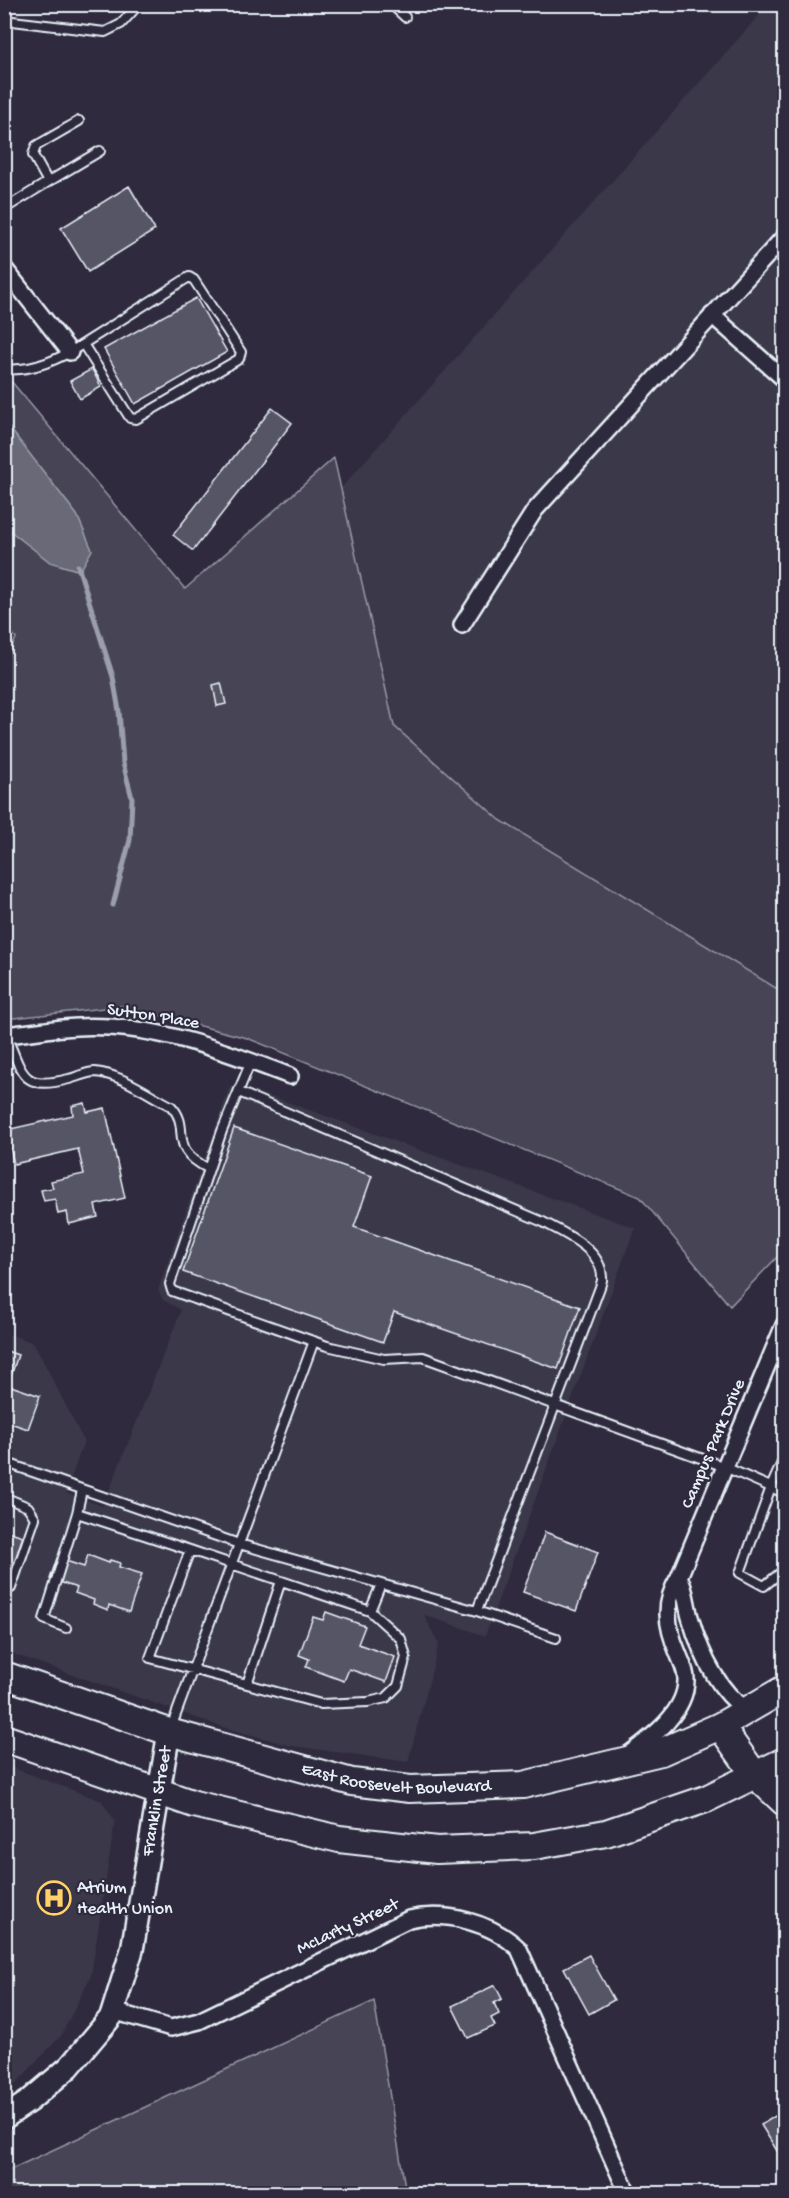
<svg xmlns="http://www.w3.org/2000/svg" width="789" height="2198" font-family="'Gochi Hand',sans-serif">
<rect width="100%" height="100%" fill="#2f2a3d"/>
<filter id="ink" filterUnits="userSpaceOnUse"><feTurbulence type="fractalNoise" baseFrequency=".0167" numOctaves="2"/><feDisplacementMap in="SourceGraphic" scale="12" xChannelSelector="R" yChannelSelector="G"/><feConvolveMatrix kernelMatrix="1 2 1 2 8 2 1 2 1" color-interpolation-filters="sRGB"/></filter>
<g filter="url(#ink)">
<path fill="#3b3749" d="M768 5H784V993L500 820 394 726 341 488Z
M230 1086 279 1099 635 1228 485 1636 424 1615 439 1644 408 1762 292 1746 222 1727 5 1651 4 1332 34 1343 84 1441 66 1493 103 1506 181 1310 163 1300 158 1290Z
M5 1765 102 1801 115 1821 91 1976 61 2036 5 2095Z"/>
<path fill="#464455" stroke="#979aa6" stroke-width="1.5" d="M11 381 185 589 334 458 394 726 500 820 784 993V1250L730 1306 640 1197 247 1038 122 1006 5 1019 4 664 16 638 5 623V383Z
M374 2001 406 2193H5V2172Z"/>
<path fill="#696978" stroke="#9c9fab" stroke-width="1.5" d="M5 422 77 515 92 550 80 571 50 562 5 527Z"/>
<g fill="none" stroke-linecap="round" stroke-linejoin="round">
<path stroke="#9c9fab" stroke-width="5" d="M78 566 113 677 119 711 123 763 132 798 130 840 113 905"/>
</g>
<path fill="#575565" stroke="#e8f1f8" stroke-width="1.5" d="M129 186 155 230 88 272 61 228Z
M196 298 227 352 135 404 104 349Z
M92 369 101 387 80 399 70 381Z
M272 408 292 423 193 551 173 535Z
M221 683 226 704 217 706 213 685Z
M85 1103 87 1112 105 1108 125 1198 95 1205 98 1217 69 1224 67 1212 58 1214 55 1199 44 1201 41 1190 53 1188 51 1181 84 1174 78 1149 14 1164 6 1130 73 1115 72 1106Z
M234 1128 372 1176 354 1227 580 1307 558 1369 394 1312 383 1342 183 1272Z
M4 1350 18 1355 8 1385 40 1396 28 1429 4 1421Z
M4 1530 23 1536 10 1576 4 1575Z
M545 1532 598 1552 576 1611 523 1592Z
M88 1555 109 1563 110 1560 120 1563 119 1567 142 1574 129 1612 109 1605 108 1610 93 1604 94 1600 75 1593 77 1588 50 1579 57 1558 84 1567Z
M326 1612 365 1626 358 1644 395 1657 386 1682 349 1669 344 1681 306 1667 309 1659 299 1655 313 1617 323 1620Z
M589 1955 614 2000 589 2014 564 1968Z
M495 1985 502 1999 494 2003 499 2014 491 2018 495 2026 468 2038 452 2006Z
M780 2113 784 2120V2162L761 2125Z"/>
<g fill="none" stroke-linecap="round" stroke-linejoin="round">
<defs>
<path id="service" d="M391 4 405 17
M4 20 105 32 121 24 139 4
M48 182 100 151
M4 209 48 182 33 155 36 146 79 121
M4 369C33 372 60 359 83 344L189 277 194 280 241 352 239 359 136 419 130 418 83 344
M6 1035C23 1074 21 1091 69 1079 77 1077 87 1072 95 1072 121 1074 149 1095 171 1106 193 1129 165 1147 209 1169
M251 1061 222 1131 170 1284 172 1291 327 1346 384 1359 423 1357 725 1467 784 1493
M239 1092 543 1222C564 1233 604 1250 602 1280 601 1286 598 1292 596 1298L477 1611
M784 1458 771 1487 740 1573 764 1586 784 1570
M4 1462 239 1544 477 1611 556 1638
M82 1490 77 1513 190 1550 150 1658 247 1684 281 1581
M4 1497 28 1507 35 1518 11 1588 4 1589
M190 1550 370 1611 401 1639 406 1657 398 1686 386 1698 368 1702 321 1704 247 1684
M370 1611 381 1584
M66 1628 44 1619 77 1513
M171 1728 314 1341"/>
<path id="minor" d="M4 268 70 352
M712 315 784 379
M462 625 535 510 784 237
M4 1035C29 1033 53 1028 77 1027 152 1023 222 1050 290 1076
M679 1577C686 1590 686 1603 690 1617 700 1652 717 1690 747 1711
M628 1755C651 1738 687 1712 686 1679 686 1670 681 1661 678 1653 666 1625 663 1603 679 1577L784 1325
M113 2011 171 2028 199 2021 409 1919C446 1911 491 1922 519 1949L628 2194"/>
<g id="secondary">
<path id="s1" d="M4 2118 29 2101 69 2067 111 2017 132 1950 169 1732"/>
</g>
<g id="trunk">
<path id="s2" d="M4 1675 169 1732 352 1782 410 1789 523 1785 661 1752 720 1726 784 1689"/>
<path d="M720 1726 755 1775 784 1802"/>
<path d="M4 1738 194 1804 339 1839 437 1850 534 1846 606 1833 706 1799 784 1761"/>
</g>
</defs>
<use href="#service" stroke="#e8f1f8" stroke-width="12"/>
<use href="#minor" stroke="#e8f1f8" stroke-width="20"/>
<use href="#secondary" stroke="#e8f1f8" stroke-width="26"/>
<use href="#trunk" stroke="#e8f1f8" stroke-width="30"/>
<use href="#service" stroke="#2f2a3d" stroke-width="8"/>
<use href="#minor" stroke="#2f2a3d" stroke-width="15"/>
<use href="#secondary" stroke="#2f2a3d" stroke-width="21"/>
<use href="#trunk" stroke="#2f2a3d" stroke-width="26"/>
</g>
</g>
<defs>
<symbol id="hospital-ring" viewBox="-11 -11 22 22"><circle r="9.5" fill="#2f2a3d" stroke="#ffd166" stroke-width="1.5"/><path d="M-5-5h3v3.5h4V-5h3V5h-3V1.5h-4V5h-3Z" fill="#ffd166"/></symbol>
</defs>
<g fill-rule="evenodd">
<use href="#hospital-ring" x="35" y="1879" width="38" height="38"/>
</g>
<g text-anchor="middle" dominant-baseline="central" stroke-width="4.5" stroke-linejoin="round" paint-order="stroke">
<g font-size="18" fill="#e8f1f8" stroke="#2f2a3d">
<text transform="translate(153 1017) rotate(9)">Sutton Place</text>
<text transform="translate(714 1444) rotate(-67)">Campus Park Drive</text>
<text stroke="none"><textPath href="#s2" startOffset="408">East Roosevelt Boulevard</textPath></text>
<text stroke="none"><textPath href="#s1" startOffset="369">Franklin Street</textPath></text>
<text transform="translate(348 1927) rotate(-25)">McLarty Street</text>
</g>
<g font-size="18" fill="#e8f1f8" stroke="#2f2a3d" text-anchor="start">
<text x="77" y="1888">Atrium<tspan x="77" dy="21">Health Union</tspan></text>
</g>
</g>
<rect width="789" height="2198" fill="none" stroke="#2f2a3d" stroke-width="24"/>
<rect x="12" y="12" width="765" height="2174" fill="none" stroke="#e8f1f8" stroke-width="2" filter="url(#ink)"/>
</svg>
